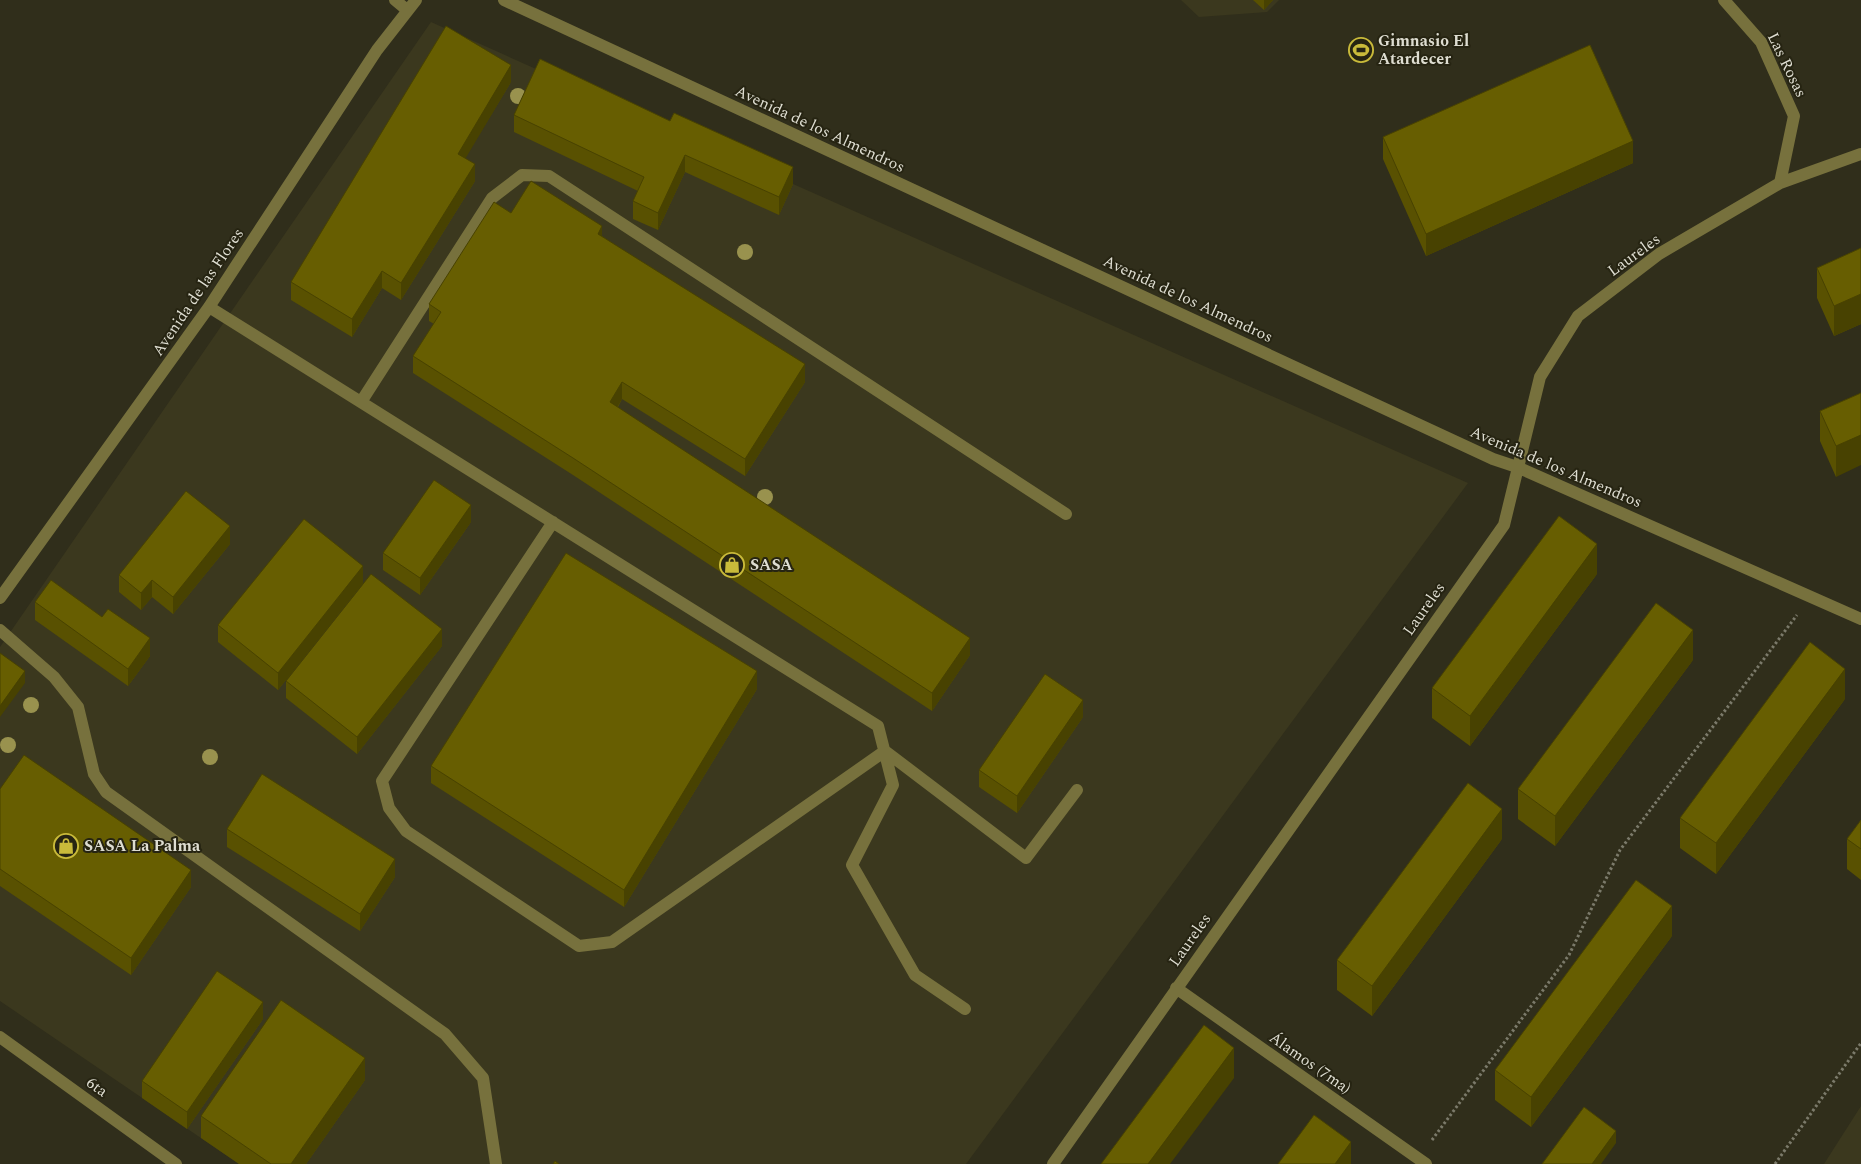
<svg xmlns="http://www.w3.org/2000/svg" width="1861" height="1164" font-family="Spectral,serif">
<rect width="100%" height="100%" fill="#302e1b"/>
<path fill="#3b381e" d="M1181 0H1279L1267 12 1199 17Z
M431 22 793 184 1468 483 966 1164H239L0 1001V647Z
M1861 1106V1164H1824Z"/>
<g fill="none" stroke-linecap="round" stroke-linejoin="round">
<path stroke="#7b7a6a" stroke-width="3" stroke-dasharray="2.5 2.5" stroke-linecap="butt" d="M1432 1140 1569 955 1620 850 1797 615
M1775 1164 1861 1043"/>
<path stroke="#77713d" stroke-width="12" d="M395 0 407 10
M504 0 1493 459 1517 467 1861 619
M1724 0 1761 42 1794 116 1780 183
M209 307 878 726 893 785 852 865 915 975 965 1009
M361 402 492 198 522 175 549 176 1066 514
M553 522 382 781 389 808 406 831 579 946 612 942 885 751 1026 858 1077 790
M0 598 209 307 377 50 416 0
M0 630 54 677 78 707 94 774 106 792 445 1034 483 1078 496 1164
M1176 988 1426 1164
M0 1037 176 1164
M1053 1164 1504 525 1540 377 1578 316 1659 254 1780 183 1861 154"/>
</g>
<g fill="#99924e">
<circle cx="518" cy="96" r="8"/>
<circle cx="745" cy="252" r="8"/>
<circle cx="765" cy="497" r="8"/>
<circle cx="31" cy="705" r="8"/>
<circle cx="8" cy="745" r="8"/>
<circle cx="210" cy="757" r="8"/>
</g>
<path fill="#595101" d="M1253 0H1273L1264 10Z
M540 59 793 184 779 215 685 172 658 230 633 219V201L638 191 514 132V115Z
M511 82 465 158 475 181 401 300 382 288 352 337 291 300V282Z
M1383 137 1633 163 1426 256 1383 159Z
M602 236 805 382 745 476 622 399 618 407 970 655 932 711 573 475 413 373V356L434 324 429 321V304Z
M1861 248V324L1834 336 1817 298V268Z
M1861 393 1836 477 1820 441V411Z
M471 522 420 595 383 570V553Z
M230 544 173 614 152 597 141 610 119 592V575Z
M1597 574 1470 746 1432 718V688Z
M363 583 278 690 218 642V625Z
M35 602 102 617 150 656 128 686 35 620Z
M442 646 357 754 286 698V681Z
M1693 660 1555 846 1518 819V789Z
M757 689 624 907 431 783V766Z
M1845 699 1716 874 1680 848V818Z
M1083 717 1017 813 979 787V770Z
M0 790 191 887 131 975 0 886Z
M1861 820V880L1847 869V839Z
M227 829 395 877 360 931 227 847Z
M1502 839 1372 1016 1337 990V960Z
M1672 936 1531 1127 1495 1100V1070Z
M263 1019 187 1129 142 1098V1081Z
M365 1080 306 1164H239L201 1138V1116Z"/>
<path fill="#484201" d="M1264 0H1273L1264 10Z
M511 65V82L458 171V154Z
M1633 141V163L1426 256V234Z
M685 155V172L658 230V213Z
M475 164V181L401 300V283Z
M793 167V184L779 215V197Z
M602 226V244L598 234Z
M382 271V288L352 337V319Z
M1861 294V324L1834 336V306Z
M805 364V382L745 476V459Z
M622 382V399L610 419V402Z
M1861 435V465L1836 477V446Z
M471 505V522L420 595V578Z
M230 526V544L173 614V597Z
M1597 544V574L1470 746V716Z
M363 566V583L278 690V673Z
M152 580V597L141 610V593Z
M442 629V646L357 754V737Z
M1693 630V660L1555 846V816Z
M150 638V656L128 686V669Z
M970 638V655L932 711V693Z
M1845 669V699L1716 874V843Z
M25 671V683L0 717V706Z
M757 671V689L624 907V890Z
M1083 700V717L1017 813V796Z
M1502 809V839L1372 1016V986Z
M395 859V877L360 931V914Z
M191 870V887L131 975V958Z
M1672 906V936L1531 1127V1097Z
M263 1002V1019L187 1129V1112Z
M1234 1048V1078L1170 1164H1148Z
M365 1058V1080L306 1164H291Z
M1616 1131V1143L1601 1164H1592Z
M1351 1142V1164H1335Z"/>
<path fill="#675e01" stroke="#484201" d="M446 26 511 65 458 154 475 164 401 283 382 271 352 319 291 282Z
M1590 45 1633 141 1426 234 1383 137Z
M540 59 670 121 674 113 793 167 779 197 685 155 658 213 633 201 644 177 514 115Z
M531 181 602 226 598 234 805 364 745 459 622 382 610 402 970 638 932 693 573 458 413 356 441 312 429 304 494 202 511 213Z
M1861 248V294L1834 306 1817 268Z
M1861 393V435L1836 446 1820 411Z
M434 480 471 505 420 578 383 553Z
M186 491 230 526 173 597 152 580 141 593 119 575Z
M1559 516 1597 544 1470 716 1432 688Z
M304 519 363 566 278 673 218 625Z
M566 553 757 671 624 890 431 766Z
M371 574 442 629 357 737 286 681Z
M51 580 102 617 108 609 150 638 128 669 35 602Z
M1656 603 1693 630 1555 816 1518 789Z
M1810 642 1845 669 1716 843 1680 818Z
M0 653 25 671 0 706Z
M1045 674 1083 700 1017 796 979 770Z
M24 755 191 870 131 958 0 869V789Z
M262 774 395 859 360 914 227 829Z
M1468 783 1502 809 1372 986 1337 960Z
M1861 820V849L1847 839Z
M1636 880 1672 906 1531 1097 1495 1070Z
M217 971 263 1002 187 1112 142 1081Z
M281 1000 365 1058 291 1164H271L201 1116Z
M1204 1025 1234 1048 1148 1164H1101Z
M1584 1107 1616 1131 1592 1164H1542Z
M1314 1115 1351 1142 1335 1164H1278Z
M555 1161 559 1164H553Z"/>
<defs>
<symbol id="stadium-ring" viewBox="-11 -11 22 22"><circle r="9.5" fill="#262412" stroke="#c9ba3a" stroke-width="1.5"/><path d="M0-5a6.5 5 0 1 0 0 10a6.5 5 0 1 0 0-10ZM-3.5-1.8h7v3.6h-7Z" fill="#c9ba3a"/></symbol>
<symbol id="shop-ring" viewBox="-11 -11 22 22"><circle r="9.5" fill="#262412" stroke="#c9ba3a" stroke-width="1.5"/><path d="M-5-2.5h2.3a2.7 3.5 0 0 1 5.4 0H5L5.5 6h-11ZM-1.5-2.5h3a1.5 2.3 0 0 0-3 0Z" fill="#c9ba3a"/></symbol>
</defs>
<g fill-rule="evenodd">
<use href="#stadium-ring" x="1347" y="36" width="28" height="28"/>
<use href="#shop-ring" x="718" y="551" width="28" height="28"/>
<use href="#shop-ring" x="52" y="832" width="28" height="28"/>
</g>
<g text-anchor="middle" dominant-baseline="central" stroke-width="4" stroke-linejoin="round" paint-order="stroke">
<g font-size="16" font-weight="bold" fill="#deddd1" stroke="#262412" text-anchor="start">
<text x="1378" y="41">Gimnasio El<tspan x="1378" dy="18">Atardecer</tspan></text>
<text x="750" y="565">SASA</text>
<text x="84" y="846">SASA La Palma</text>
</g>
<g font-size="16" fill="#deddd1" stroke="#262412">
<text transform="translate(1787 65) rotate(64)">Las Rosas</text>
<text transform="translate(820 129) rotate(25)">Avenida de los Almendros</text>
<text transform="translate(1634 255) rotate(-36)">Laureles</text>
<text transform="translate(198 292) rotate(-56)">Avenida de las Flores</text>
<text transform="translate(1188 299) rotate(25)">Avenida de los Almendros</text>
<text transform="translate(1556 467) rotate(23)">Avenida de los Almendros</text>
<text transform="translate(1424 609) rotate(-55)">Laureles</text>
<text transform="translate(1190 940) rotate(-55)">Laureles</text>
<text transform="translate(1310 1063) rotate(35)">Álamos (7ma)</text>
<text transform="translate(97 1087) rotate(36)">6ta</text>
</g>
</g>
</svg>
